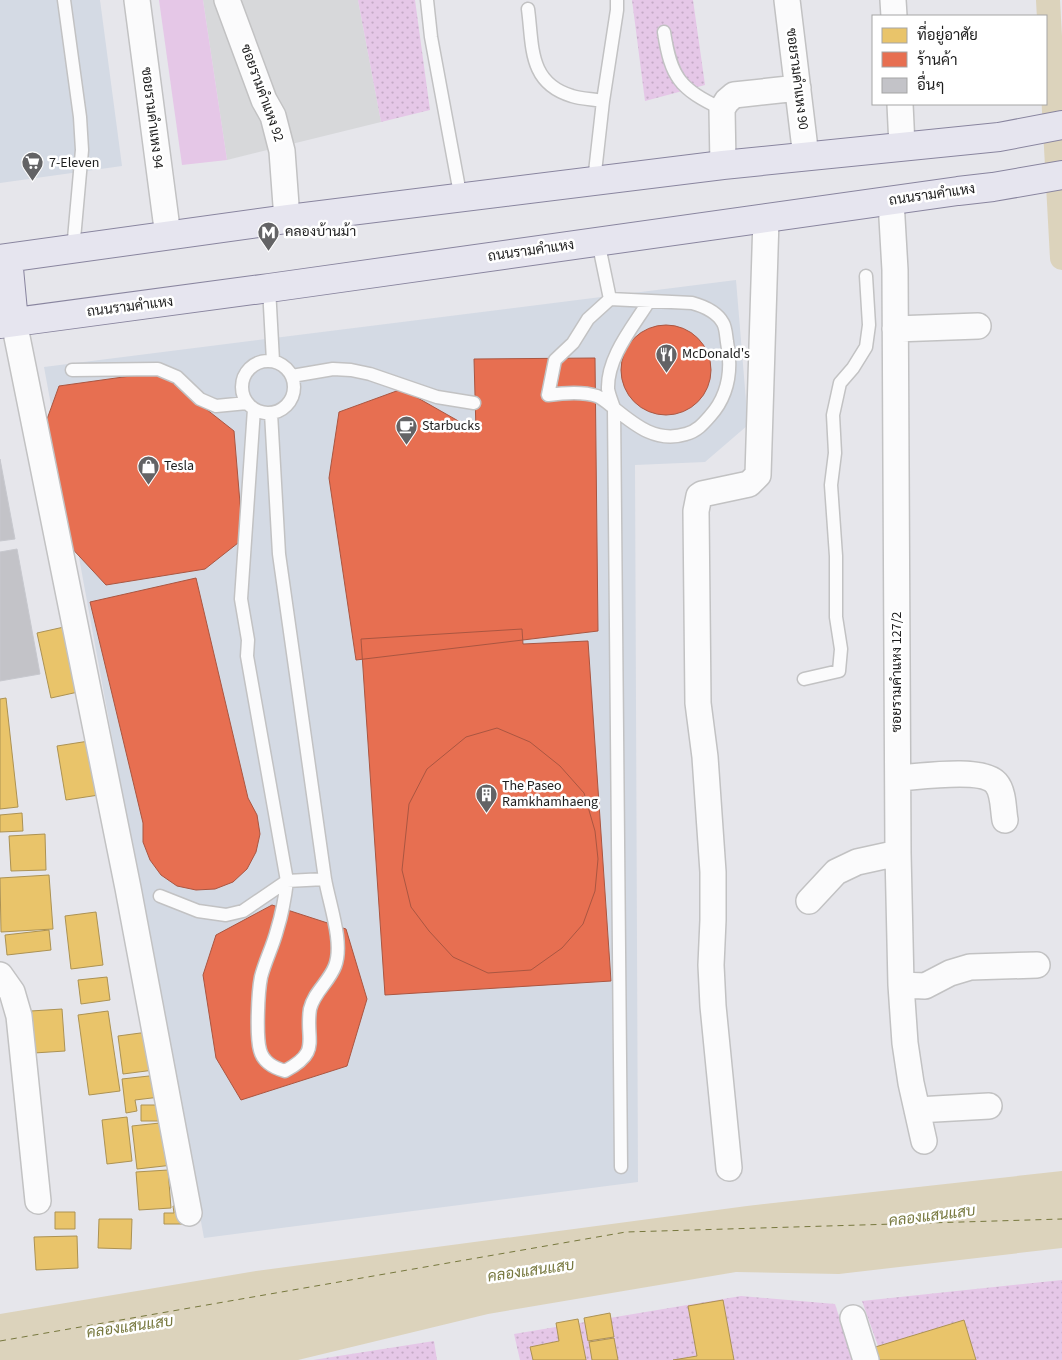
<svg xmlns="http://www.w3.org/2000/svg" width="1062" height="1360" font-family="'Source Sans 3',Sarabun,sans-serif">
<defs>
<pattern id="grass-dots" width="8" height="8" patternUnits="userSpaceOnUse" patternTransform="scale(1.25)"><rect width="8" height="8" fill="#e5c7e7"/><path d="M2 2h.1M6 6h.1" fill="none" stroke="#c4aac6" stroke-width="1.8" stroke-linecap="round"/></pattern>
</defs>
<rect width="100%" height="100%" fill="#e6e6eb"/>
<path fill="#d7d8da" d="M203 0H358L381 122 227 160Z"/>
<path fill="#d4dae4" d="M0 0H100L122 166 0 183Z
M736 280 748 425 705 462 635 465 638 1182 204 1238 44 367Z"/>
<path fill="url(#grass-dots)" d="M358 0H415L430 110 381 122Z
M632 0H693L705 85 645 101Z
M1062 1280V1360H883L862 1301Z
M741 1296 835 1304 853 1360H520L514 1334Z
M434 1341 437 1360H313Z"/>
<path fill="#e5c7e7" d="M159 0H203L227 160 182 165Z"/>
<path fill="#dcd3bc" d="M1062 1171V1248L839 1274 736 1272 488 1314 298 1360H0V1314L256 1271 747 1206Z"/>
<path fill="#e9c46a" stroke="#ac9253" d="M64 627 78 692 51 698 37 633Z
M6 698 18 807 0 809V699Z
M89 741 99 795 66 800 57 746Z
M22 813 23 831 0 832V815Z
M45 834 46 870 11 871 9 836Z
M49 875 53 929 1 932 0 878Z
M96 912 103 965 71 969 65 916Z
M49 930 51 950 7 955 5 935Z
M107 977 110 1000 81 1004 78 980Z
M62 1009 65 1051 34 1053 31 1011Z
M108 1011 120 1091 89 1095 78 1015Z
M148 1032 154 1070 123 1074 118 1036Z
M158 1075 160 1097 135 1100 137 1111 126 1113 122 1079Z
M141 1105H161V1121H141Z
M127 1117 132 1161 107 1164 102 1120Z
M169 1122 173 1165 137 1169 132 1126Z
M168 1170 171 1208 139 1210 136 1172Z
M185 1205V1224H164V1213H174L173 1206Z
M55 1212H75V1229H55Z
M99 1219H132L131 1249 98 1248Z
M77 1236 78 1268 36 1270 34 1237Z
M723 1300 734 1360H673L697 1356 688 1306Z
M610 1313 614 1337 588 1341 584 1318Z
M578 1319 586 1360H533L530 1347 559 1341 556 1323Z
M964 1320 976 1360H875L872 1348Z
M614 1338 618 1360H592L589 1342Z"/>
<path fill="#e76f51" stroke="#aa5641" d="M621 370a45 45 0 1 1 90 0a45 45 0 1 1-90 0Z
M595 358 598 631 356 660 329 478 339 412 402 389 476 431 474 359Z
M159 372 234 431 243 539 205 569 106 585 67 543 46 422 59 386Z
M196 578 248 798 257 815 260 834 256 852 247 869 233 882 215 889 196 890 177 886 161 875 150 860 143 842V823L90 602Z
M522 629 523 644 588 641 611 981 385 995 361 639Z
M497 728 530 742 560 766 584 793 595 831 598 859 595 891 583 924 562 948 531 970 488 973 453 957 429 931 411 907 402 870 409 804 427 769 466 737Z
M272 905 346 929 367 999 347 1066 241 1100 216 1058 203 975 216 935Z"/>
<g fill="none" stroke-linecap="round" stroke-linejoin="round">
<path stroke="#dcd3bc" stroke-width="24" d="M1048 0 1062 258"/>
<path stroke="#77783e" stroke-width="1" stroke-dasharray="6 5" stroke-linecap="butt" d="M0 1341 626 1232 1062 1219"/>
</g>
<path fill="#c3c3c8" stroke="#c7c8ce" d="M0 459 15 539 0 541Z
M17 549 40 674 0 681V552Z"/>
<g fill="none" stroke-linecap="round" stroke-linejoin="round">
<defs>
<path id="lane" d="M64 0 80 117 82 150 73 250
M427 0 431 37 461 199
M528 9C533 46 528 83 572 96 581 99 593 99 603 101
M664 32C671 78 680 89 722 109
M594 181 603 101 617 10V0
M598 241 610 299 692 303C703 306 717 312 723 323 726 328 726 336 727 342 732 368 729 395 710 416 703 424 697 431 686 434 657 443 636 426 615 409 610 405 604 399 597 396 582 391 562 393 548 395L555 360 573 343 588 319 610 299
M269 288 273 361
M242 387a26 26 0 1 1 52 0a26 26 0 1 1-52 0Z
M72 370 158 369 177 377 200 399 216 406 247 403
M292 376 333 369 351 370 370 374 437 397 474 403
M254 409 241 599 248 640 247 656 287 881C285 898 282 914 277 930 273 946 265 961 261 977 258 992 256 1036 260 1050 263 1062 274 1068 285 1071 322 1051 305 1041 310 1009 314 992 329 982 335 966 344 943 329 903 325 879
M804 679 839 671 841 649 836 617V556L831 485 835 453 833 415 840 383 853 368 866 347 869 325 866 276
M160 896 198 911 226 915 243 911 287 881 325 879 279 554 271 413
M621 1167 614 408C612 402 609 395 608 389 607 357 633 327 649 301"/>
<path id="street" d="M137 0 168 236
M227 0 264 100 273 116 282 151 287 219
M787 0 806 157
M893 0 894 16
M900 104 902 146
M723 165 722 109 727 101 734 95 798 88
M891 201 895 270 898 853 901 985 905 1043 911 1083 924 1141
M14 322 128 888 189 1213
M895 329 978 326
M898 778C918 777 982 767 996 783 1004 792 1003 810 1005 820
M809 901 836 872 857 862 898 853
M0 975 12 992 19 1016 38 1201
M901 985 925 986 950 973 970 967 1037 965
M917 1110 989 1106
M729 1168 713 1006 711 965 713 920V872L705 757 698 703 696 511 699 496 702 494 749 484 758 475 766 219
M853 1318 866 1360"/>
<path id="primary" d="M8 258 14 322
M0 259 287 219 723 165 999 137 1062 125
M0 324 269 288 958 191 993 187 1062 175"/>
</defs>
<use href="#lane" stroke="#c2c2c3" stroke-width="15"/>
<use href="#street" stroke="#c2c2c3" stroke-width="28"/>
<use href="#primary" stroke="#89859f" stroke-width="30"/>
<use href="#lane" stroke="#fbfbfc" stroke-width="12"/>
<use href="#street" stroke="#fbfbfc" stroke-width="25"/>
<use href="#primary" stroke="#e6e5ef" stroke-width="28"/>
</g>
<defs>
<symbol id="supermarket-pin" viewBox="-11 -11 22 30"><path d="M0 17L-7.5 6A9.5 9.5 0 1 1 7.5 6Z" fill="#636365" stroke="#fff"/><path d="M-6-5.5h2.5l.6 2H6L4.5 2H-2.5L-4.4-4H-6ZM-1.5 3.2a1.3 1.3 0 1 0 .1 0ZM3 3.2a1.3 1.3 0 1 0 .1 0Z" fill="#fff"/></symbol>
<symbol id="metro-pin" viewBox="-11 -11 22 30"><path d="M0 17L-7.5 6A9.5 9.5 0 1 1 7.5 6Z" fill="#636365" stroke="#fff"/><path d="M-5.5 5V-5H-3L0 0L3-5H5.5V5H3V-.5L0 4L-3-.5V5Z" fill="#fff"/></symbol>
<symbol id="restaurant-pin" viewBox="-11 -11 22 30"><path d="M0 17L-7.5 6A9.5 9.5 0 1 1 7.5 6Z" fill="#636365" stroke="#fff"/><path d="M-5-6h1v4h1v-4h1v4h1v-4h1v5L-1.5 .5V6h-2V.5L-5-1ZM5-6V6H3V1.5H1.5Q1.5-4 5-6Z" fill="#fff"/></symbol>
<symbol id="cafe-pin" viewBox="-11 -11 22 30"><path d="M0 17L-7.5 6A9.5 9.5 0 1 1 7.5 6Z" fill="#636365" stroke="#fff"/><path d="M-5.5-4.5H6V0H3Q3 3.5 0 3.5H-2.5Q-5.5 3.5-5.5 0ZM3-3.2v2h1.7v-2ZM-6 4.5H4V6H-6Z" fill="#fff"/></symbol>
<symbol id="shop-pin" viewBox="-11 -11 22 30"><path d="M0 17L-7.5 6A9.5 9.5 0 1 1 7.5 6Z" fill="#636365" stroke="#fff"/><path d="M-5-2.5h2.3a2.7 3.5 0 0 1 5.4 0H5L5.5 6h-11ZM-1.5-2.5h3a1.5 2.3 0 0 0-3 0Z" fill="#fff"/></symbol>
<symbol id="building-pin" viewBox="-11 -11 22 30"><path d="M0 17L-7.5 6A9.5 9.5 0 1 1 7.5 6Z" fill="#636365" stroke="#fff"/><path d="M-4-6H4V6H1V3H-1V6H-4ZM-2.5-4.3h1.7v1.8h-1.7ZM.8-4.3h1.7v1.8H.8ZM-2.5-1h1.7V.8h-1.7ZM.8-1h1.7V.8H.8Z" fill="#fff"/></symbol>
</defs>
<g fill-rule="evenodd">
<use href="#supermarket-pin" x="20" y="150" width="25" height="34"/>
<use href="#metro-pin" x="256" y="220" width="25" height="34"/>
<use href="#restaurant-pin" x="654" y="342" width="25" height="34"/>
<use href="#cafe-pin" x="394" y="414" width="25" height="34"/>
<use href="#shop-pin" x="136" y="454" width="25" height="34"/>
<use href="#building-pin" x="474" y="782" width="25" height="34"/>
</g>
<g text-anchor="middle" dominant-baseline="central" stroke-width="5" stroke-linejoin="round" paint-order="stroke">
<g font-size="14" fill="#1d1d1d" stroke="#fff">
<text transform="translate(797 79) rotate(83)">ซอยรามคำแหง 90</text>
<text transform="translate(262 93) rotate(70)">ซอยรามคําแหง 92</text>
<text transform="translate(152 118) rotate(83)">ซอยรามคําแหง 94</text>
<text transform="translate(932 195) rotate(-8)">ถนนรามคำแหง</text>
<text transform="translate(531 251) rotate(-8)">ถนนรามคำแหง</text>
<text transform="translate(130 307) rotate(-7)">ถนนรามคำแหง</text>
<text transform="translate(897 672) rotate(-90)">ซอยรามคำแหง 127/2</text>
</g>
<g font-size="14" fill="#1d1d1d" stroke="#fff" text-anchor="start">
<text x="49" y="163">7-Eleven</text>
<text x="285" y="232">คลองบ้านม้า</text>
<text x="682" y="354">McDonald's</text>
<text x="422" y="426">Starbucks</text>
<text x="164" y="466">Tesla</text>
<text x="502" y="786">The Paseo<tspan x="502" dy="16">Ramkhamhaeng</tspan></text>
</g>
<g font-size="15" font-style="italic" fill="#77783e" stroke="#fff">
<text transform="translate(932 1216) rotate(-7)">คลองแสนแสบ</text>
<text transform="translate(531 1271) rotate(-8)">คลองแสนแสบ</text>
<text transform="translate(130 1327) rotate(-8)">คลองแสนแสบ</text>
</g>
</g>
<rect x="872" y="15" width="175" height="90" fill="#ffffff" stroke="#a5a5a5"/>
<rect x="882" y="28" width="25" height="15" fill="#e9c46a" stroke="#a5a5a5"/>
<text x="917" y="40" font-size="15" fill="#1d1d1d">ที่อยู่อาศัย</text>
<rect x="882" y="52" width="25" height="15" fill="#e76f51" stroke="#a5a5a5"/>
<text x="917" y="65" font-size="15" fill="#1d1d1d">ร้านค้า</text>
<rect x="882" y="78" width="25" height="15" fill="#c3c3c8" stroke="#a5a5a5"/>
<text x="917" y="90" font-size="15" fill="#1d1d1d">อื่นๆ</text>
</svg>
